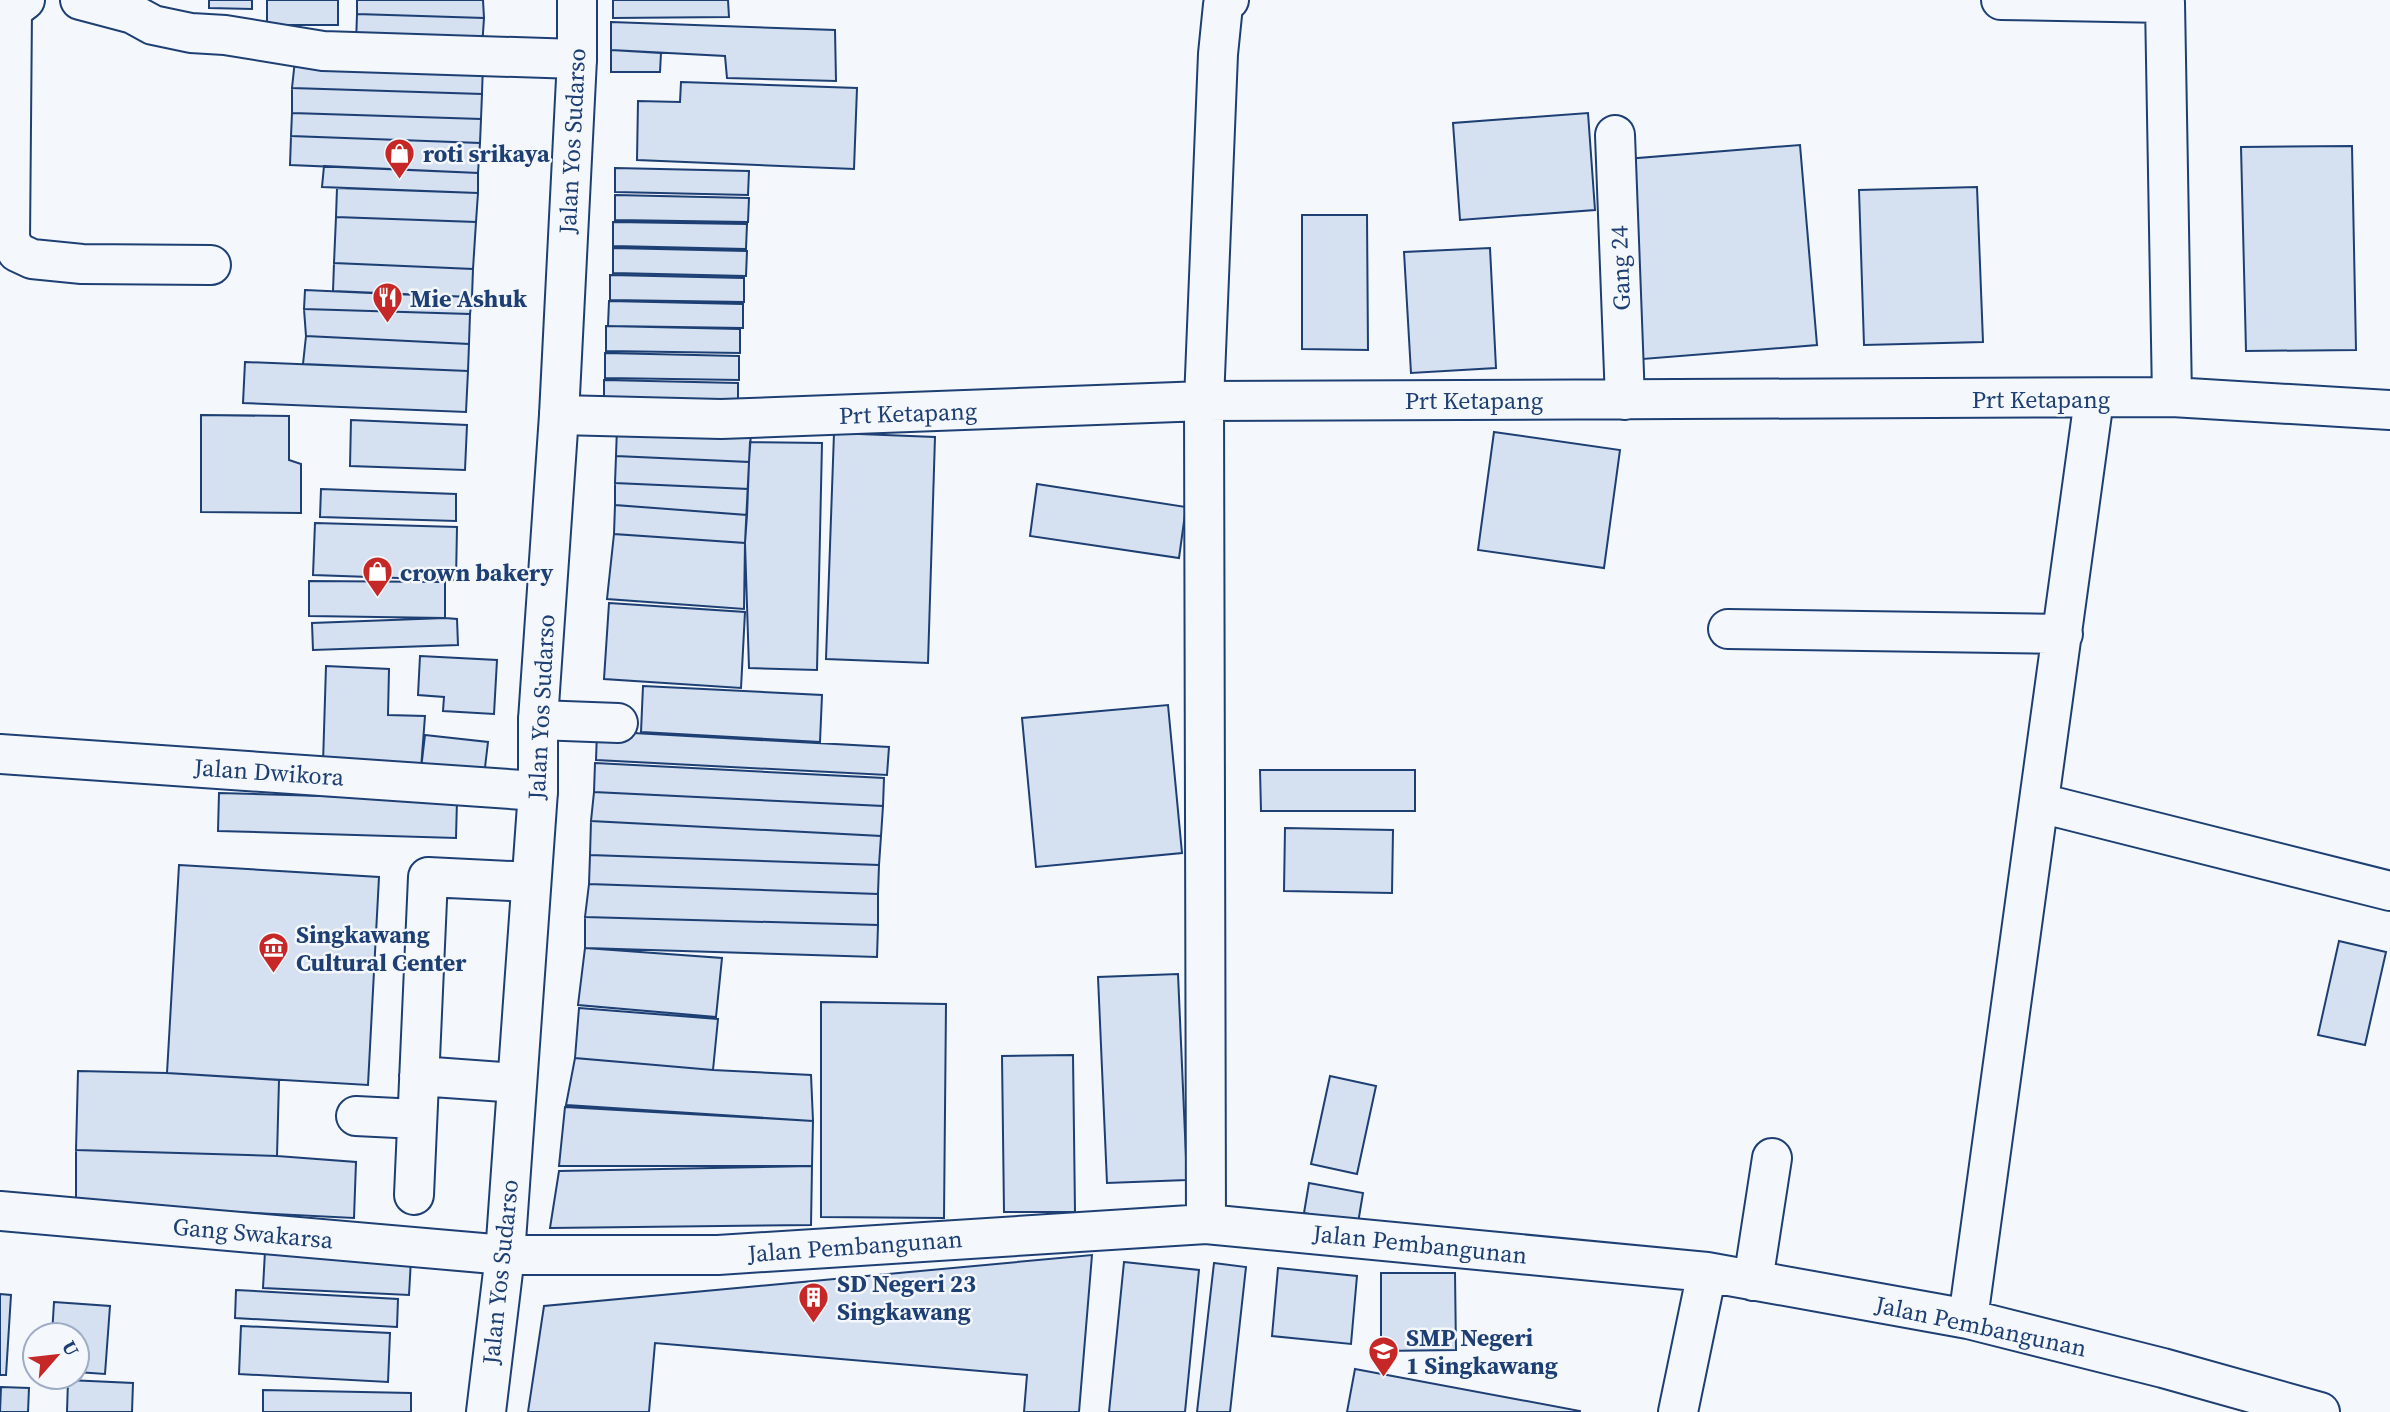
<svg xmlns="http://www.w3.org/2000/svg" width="2390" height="1412" font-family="'Source Serif 4',serif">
<rect width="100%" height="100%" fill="#f4f7fb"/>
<path fill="#d5e0f0" stroke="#1d3f73" stroke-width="2" d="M209 0H252V9L209 8Z
M267 0H338V25H267Z
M357 0H483L484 18 357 14Z
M613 0H728L729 17 613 18Z
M357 14 484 18 482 48 356 44Z
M611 22 835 30 836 81 727 78 725 56 611 50Z
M611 50 661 53 660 72H611Z
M295 60 483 63 482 94 292 88Z
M681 82 857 88 854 169 637 160 638 101 680 102Z
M292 88 482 94 481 119 292 113Z
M292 113 481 119 480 143 291 136Z
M1588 113 1595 210 1460 220 1453 123Z
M291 136 480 143 478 173 290 165Z
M1800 145 1817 345 1643 359 1626 159Z
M2352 146 2356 350 2246 351 2241 147Z
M324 166 478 173V193L322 187Z
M615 168 749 171 748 195 615 192Z
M1977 187 1983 342 1864 345 1859 190Z
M337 188 478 193 476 222 336 217Z
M615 195 749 198 748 222 615 220Z
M1302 215H1367L1368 350 1302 349Z
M336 217 476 222 473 269 334 263Z
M613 222 747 224 746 249 613 246Z
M613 248 747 251 746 276 613 273Z
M1490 248 1496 368 1411 373 1404 252Z
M334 263 473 269 472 297 333 291Z
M610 275 744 278V302L610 300Z
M305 290 392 294 472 297 470 314 304 309Z
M609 301 743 304V328L608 326Z
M304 309 470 314 469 344 306 336Z
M606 326 740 329V353L606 351Z
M306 336 469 344 468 371 303 364Z
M605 353 739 356V380L605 378Z
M245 362 468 371 466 412 243 403Z
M604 380 738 383V407L604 404Z
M201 415 289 416V460L301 464V513L201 512Z
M351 420 467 425 465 470 350 466Z
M617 427 751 433 749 462 616 456Z
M1494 432 1620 450 1604 568 1478 550Z
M834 433 935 437 928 663 826 659Z
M750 442 822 443 817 670 749 668 745 543Z
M616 456 749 462 748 489 615 483Z
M615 483 748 489 747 515 615 505Z
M1037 484 1186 507 1179 558 1030 536Z
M321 489 456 494V521L320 517Z
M615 505 747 515 745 543 614 534Z
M315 523 457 527 456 580 313 575Z
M614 534 745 543 744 609 607 599Z
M309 581 445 582V618L309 616Z
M609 603 745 612 741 688 604 679Z
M445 618 457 619 458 645 313 650 312 623Z
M420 656 497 660 494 714 443 711 444 697 418 695Z
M326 666 389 669 388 715 425 716 421 769 323 763Z
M643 686 822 695 820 742 641 732Z
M1168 705 1182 853 1036 867 1022 718Z
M597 731 889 747 887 775 596 760Z
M425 735 488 742 484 776 421 769Z
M595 763 884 778 883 806 594 792Z
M1260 770H1415V811H1261Z
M594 792 883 806 881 836 591 821Z
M219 793 457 800 456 838 218 831Z
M591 821 881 836 879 865 590 855Z
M1285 828 1393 830 1392 893 1284 891Z
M590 855 879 865 878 894 589 884Z
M179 865 379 877 368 1085 167 1073Z
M589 884 878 894V925L585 917Z
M585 917 878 925 877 957 585 948Z
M2339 941 2386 952 2365 1045 2318 1035Z
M585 948 722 958 716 1017 578 1005Z
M1178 974 1187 1180 1107 1183 1098 977Z
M821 1002 946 1004 944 1218 821 1217Z
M579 1008 718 1019 713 1070 575 1058Z
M1073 1055 1075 1212H1004L1002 1056Z
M575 1058 713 1070 811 1075 813 1121 566 1105Z
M78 1071 167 1073 279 1080 277 1156 76 1150Z
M1330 1076 1376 1086 1357 1174 1311 1164Z
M565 1107 813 1121 812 1166H559Z
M76 1150 277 1156 356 1162 354 1218 76 1204Z
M812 1166 811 1225 550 1228 559 1171Z
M1309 1183 1363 1193 1358 1223 1304 1213Z
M265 1251 411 1259 409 1295 263 1288Z
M1092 1255 1079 1412H1024L1027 1375 655 1343 649 1412H528L544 1306Z
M1124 1262 1199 1270 1185 1412H1109Z
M1214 1263 1246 1267 1230 1412H1197Z
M1278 1268 1357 1276 1351 1344 1272 1336Z
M1381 1273H1455L1456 1350 1381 1351Z
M236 1290 398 1299 397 1327 235 1318Z
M0 1294 11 1295 6 1375H0Z
M54 1302 110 1306 105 1374 77 1372V1335H52Z
M241 1326 390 1333 388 1382 239 1374Z
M1355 1369 1580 1411V1412H1347Z
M68 1380 133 1383 132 1412H67Z
M1 1387 29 1388 28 1412H0Z
M263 1390 411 1393V1412H263Z"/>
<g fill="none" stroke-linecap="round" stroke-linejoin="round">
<defs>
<path id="minor" d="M25 0 12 10 10 240 17 252 32 259 82 264 211 265
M80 0 133 14 153 25 191 33 225 35 323 51 577 59
M2001 0 2165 3 2172 397
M1615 135 1625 400
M559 415 721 419 1204 401 2172 397 2390 410
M1728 629 2063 634
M538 720 618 723
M0 754 538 791
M2040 803 2390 891
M419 1076 517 1083
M356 1116 417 1119
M414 1195 428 877 531 882
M0 1211 505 1255H718L1206 1224 1707 1272 1968 1319 2163 1368 2320 1412
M1206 1224 1204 401 1218 54 1223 5 1229 0
M1753 1281 1772 1158
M1968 1319 2094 399
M1678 1412 1707 1272"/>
<path id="major" d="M486 1412 505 1255 538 791V720L559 415 577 59V0"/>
</defs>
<use href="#minor" stroke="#1d3f73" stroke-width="42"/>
<use href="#major" stroke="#1d3f73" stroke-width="42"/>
<use href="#minor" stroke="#f4f7fb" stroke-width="38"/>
<use href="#major" stroke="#f4f7fb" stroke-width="38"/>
</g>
<defs>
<symbol id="shop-pin" viewBox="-11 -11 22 30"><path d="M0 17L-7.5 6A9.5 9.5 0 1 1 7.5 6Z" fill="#c62828" stroke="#f4f7fb"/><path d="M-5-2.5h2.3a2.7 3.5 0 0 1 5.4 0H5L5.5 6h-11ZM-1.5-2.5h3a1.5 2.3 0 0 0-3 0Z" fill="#fff"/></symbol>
<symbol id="restaurant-pin" viewBox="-11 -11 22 30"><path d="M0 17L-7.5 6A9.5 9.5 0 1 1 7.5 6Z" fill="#c62828" stroke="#f4f7fb"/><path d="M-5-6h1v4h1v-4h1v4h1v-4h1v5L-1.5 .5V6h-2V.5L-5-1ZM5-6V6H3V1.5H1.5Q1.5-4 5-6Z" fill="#fff"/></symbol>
<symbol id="museum-pin" viewBox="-11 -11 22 30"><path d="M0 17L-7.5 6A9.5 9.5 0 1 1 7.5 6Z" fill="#c62828" stroke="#f4f7fb"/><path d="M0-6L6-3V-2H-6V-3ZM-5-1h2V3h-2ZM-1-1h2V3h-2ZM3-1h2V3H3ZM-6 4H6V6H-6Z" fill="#fff"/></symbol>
<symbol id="building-pin" viewBox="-11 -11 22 30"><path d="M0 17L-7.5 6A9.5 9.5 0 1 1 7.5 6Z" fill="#c62828" stroke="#f4f7fb"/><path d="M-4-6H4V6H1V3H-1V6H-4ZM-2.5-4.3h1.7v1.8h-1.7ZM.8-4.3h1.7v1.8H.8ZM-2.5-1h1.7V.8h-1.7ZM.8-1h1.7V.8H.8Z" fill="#fff"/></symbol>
<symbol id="school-pin" viewBox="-11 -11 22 30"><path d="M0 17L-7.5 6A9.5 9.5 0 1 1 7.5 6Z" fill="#c62828" stroke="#f4f7fb"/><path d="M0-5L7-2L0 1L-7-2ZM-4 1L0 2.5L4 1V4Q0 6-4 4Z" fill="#fff"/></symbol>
</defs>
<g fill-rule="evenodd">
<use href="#shop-pin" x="382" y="136" width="35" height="47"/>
<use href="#restaurant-pin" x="370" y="280" width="35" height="47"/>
<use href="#shop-pin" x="360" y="554" width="35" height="47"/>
<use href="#museum-pin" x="256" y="930" width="35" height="47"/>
<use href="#building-pin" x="796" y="1280" width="35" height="47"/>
<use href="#school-pin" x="1366" y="1334" width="35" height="47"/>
</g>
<g text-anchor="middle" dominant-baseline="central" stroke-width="5" stroke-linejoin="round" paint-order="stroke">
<g font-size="24" fill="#1d3f73" stroke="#f4f7fb">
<text transform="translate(572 141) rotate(-87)">Jalan Yos Sudarso</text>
<text transform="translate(1620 268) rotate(-92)">Gang 24</text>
<text x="2041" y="399">Prt Ketapang</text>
<text x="1474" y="400">Prt Ketapang</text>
<text transform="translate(908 413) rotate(-2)">Prt Ketapang</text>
<text transform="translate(541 707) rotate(-87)">Jalan Yos Sudarso</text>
<text transform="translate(269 772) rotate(4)">Jalan Dwikora</text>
<text transform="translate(253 1233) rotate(5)">Gang Swakarsa</text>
<text transform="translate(1420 1244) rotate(6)">Jalan Pembangunan</text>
<text transform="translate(855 1246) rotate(-4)">Jalan Pembangunan</text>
<text transform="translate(500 1272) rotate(-84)">Jalan Yos Sudarso</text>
<text transform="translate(1981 1326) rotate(12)">Jalan Pembangunan</text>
</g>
<g font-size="24" font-weight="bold" fill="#1d3f73" stroke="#f4f7fb" text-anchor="start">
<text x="423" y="153">roti srikaya</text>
<text x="410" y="298">Mie Ashuk</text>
<text x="400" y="572">crown bakery</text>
<text x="296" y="934">Singkawang<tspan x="296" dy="28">Cultural Center</tspan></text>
<text x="837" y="1283">SD Negeri 23<tspan x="837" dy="28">Singkawang</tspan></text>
<text x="1406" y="1337">SMP Negeri<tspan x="1406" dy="28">1 Singkawang</tspan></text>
</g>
</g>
<g transform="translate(56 1356) rotate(62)"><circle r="33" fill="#f4f7fb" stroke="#9eadc5" stroke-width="2"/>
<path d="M0-5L12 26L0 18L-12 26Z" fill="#c62828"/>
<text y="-10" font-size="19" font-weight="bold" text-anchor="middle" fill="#1d3f73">U</text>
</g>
</svg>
